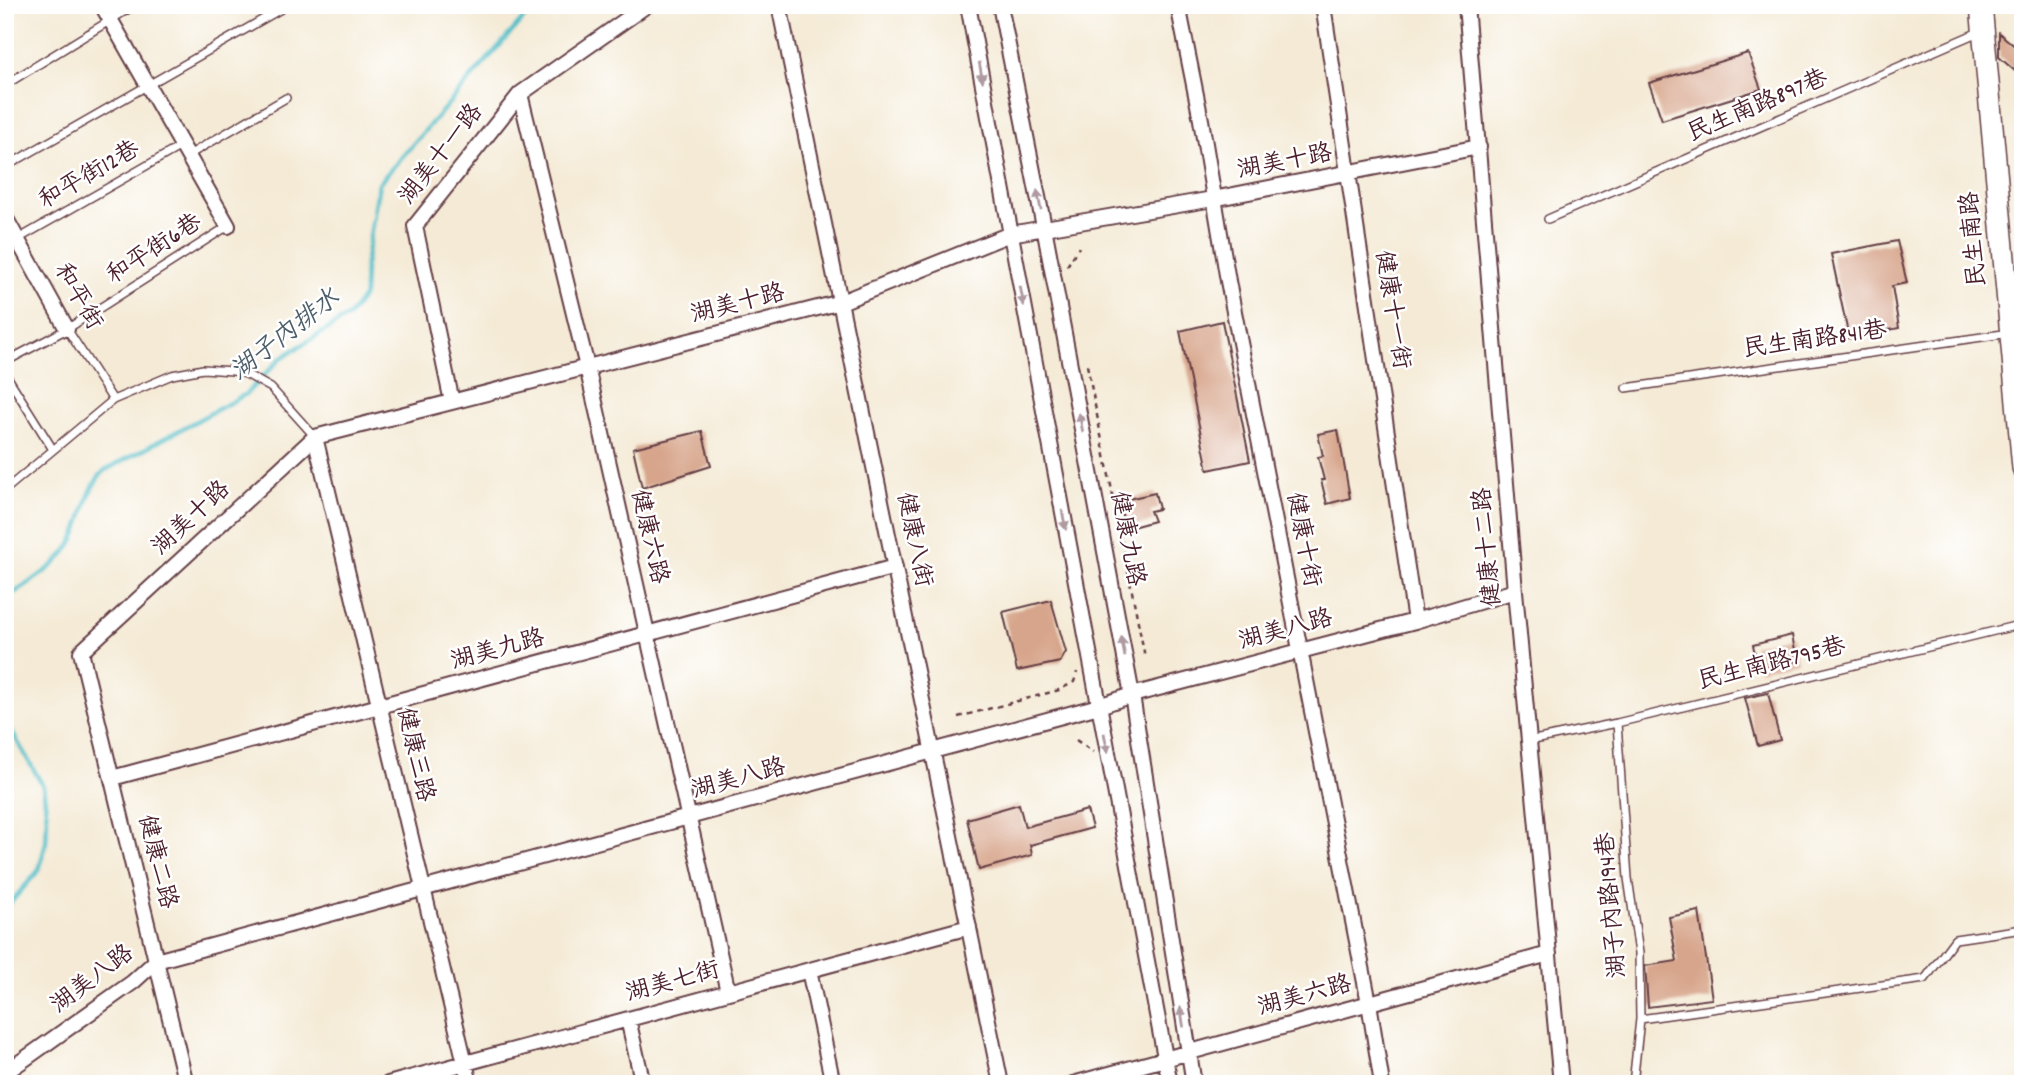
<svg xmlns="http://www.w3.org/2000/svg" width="2028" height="1089" font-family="Dekko,'LXGW WenKai TC',sans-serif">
<rect width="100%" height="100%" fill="#fff"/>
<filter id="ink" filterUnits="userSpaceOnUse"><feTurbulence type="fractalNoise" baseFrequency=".0143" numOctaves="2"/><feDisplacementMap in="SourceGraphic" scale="14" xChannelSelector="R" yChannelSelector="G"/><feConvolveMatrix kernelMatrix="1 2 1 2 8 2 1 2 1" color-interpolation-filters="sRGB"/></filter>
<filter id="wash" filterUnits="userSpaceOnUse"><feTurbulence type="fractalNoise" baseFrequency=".00686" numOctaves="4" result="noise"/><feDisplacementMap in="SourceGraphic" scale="28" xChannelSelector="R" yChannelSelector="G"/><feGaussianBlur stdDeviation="1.57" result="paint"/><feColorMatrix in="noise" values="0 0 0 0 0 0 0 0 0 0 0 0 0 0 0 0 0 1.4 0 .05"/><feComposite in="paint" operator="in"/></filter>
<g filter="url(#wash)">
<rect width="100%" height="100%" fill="#f4ead5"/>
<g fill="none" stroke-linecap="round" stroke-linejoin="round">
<path stroke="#51bec8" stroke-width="4.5" d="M5 599C31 581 61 566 75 537 85 515 86 489 104 471L246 394 281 358 349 316 364 295 365 266 379 183 531 10 539 5
M5 720 43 786 47 818 46 842 39 870 5 909"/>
</g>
<g id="blocks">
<path fill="#d7a58b" d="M1999 33 2023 53V78L1999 57Z
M1748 53 1761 89 1662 120 1649 83Z
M1897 241 1907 283 1892 286 1899 328 1849 338 1831 254Z
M1222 321 1250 461 1208 470 1180 331Z
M1338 430 1350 498 1327 504 1321 480H1324L1318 457 1323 456 1318 434Z
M702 431 711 466 642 488 633 448Z
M1155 493 1159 509 1150 511 1154 521 1125 529 1119 501Z
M1051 600 1066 652 1060 662 1017 671 1003 612Z
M1792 635 1797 661 1759 670 1753 645Z
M1768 693 1780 740 1758 746 1745 698Z
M1019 804 1025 827 1087 810 1092 828 1030 845 1032 855 979 870 967 819Z
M1699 911 1712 999 1648 1007 1645 966 1677 961 1669 917Z"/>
</g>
</g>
<g filter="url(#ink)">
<use href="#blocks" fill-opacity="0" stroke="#643d44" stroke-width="2"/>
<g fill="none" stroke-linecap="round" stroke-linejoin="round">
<defs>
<path id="lane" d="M5 85 135 5
M187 156 286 98
M5 167 281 9
M1548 219 1981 31
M18 239 181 146
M67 329 113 400
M5 362 67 329 228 226
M5 373 52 448
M1626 388 2010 333
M5 490 113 400 172 375 203 369 233 371 246 374 271 388 315 437
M1617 723 1628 878 1639 953 1640 1019 1633 1084
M1529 741 1617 723 2023 624
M1640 1019 1925 979 1955 939 2023 929"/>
<path id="street" d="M102 5 228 226
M779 5 1001 1084
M968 5 1170 1084
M1000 5 1044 227 1132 695 1194 1084
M1178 5 1201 120 1228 281 1369 1003 1382 1084
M1323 5 1415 621
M1466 5 1515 591 1561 1084
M520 94 587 367 728 992
M5 217 67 329
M452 402 415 226 520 94 647 5
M315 437 470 1084
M112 778 895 567
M809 970 833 1084
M628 1019 643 1084
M5 1073 133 982 156 961 1099 706 1132 695 1415 621 1515 591
M186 1084 81 652 315 437 841 302 1010 234 1213 199 1479 147
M388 1084 969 927
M1073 1084 1549 954"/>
<path id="secondary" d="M1981 5 2023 468"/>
</defs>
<use href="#lane" stroke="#643d44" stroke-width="10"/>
<use href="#street" stroke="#643d44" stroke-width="18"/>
<use href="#secondary" stroke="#643d44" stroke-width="24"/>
<path stroke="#643d44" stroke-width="2.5" stroke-dasharray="5 5" stroke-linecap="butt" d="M1067 266 1079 247
M1087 365 1145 657
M958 717 1059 690 1074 682 1077 672
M1076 740 1093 752"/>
<use href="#lane" stroke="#fff" stroke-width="7"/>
<use href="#street" stroke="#fff" stroke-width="14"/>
<use href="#secondary" stroke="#fff" stroke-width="21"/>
</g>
<defs><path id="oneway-solid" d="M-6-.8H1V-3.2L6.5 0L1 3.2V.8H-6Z" transform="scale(1.75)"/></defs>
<g fill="#ae9aa0">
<use href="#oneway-solid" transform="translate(981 72) rotate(80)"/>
<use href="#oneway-solid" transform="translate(1039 200) rotate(-101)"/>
<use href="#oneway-solid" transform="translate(1022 296) rotate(79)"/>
<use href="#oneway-solid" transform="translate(1081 423) rotate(-101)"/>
<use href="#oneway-solid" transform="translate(1064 520) rotate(79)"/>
<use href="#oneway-solid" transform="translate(1123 647) rotate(-101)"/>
<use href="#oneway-solid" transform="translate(1106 743) rotate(79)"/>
<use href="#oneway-solid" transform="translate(1182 1017) rotate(-99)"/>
</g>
</g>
<g text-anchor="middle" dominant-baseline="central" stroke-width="5" stroke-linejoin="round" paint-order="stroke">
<g font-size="24" fill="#4a1f2b" stroke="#fff">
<text transform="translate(1758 107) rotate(-23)">民生南路897巷</text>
<text transform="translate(442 155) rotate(-52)">湖美十一路</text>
<text transform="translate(1285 163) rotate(-11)">湖美十路</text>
<text transform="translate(90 176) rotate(-30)">和平街12巷</text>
<text transform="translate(1975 239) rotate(-95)">民生南路</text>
<text transform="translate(155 250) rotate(-33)">和平街6巷</text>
<text transform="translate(77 297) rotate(60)">和平街</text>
<text transform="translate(738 305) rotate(-14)">湖美十路</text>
<text transform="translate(1391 310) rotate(81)">健康十一街</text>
<text transform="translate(1815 341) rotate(-8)">民生南路841巷</text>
<text transform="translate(192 519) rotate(-43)">湖美十路</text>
<text transform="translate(648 537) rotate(77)">健康六路</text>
<text transform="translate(1126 539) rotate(79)">健康九路</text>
<text transform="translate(913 540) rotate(78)">健康八街</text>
<text transform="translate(1302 540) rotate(79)">健康十街</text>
<text transform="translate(1489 547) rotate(-95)">健康十二路</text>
<text transform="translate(1286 631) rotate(-15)">湖美八路</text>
<text transform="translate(498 651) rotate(-15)">湖美九路</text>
<text transform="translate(1772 665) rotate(-14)">民生南路795巷</text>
<text transform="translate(414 755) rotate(77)">健康三路</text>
<text transform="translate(739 780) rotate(-15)">湖美八路</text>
<text transform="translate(156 862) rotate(76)">健康二路</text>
<text transform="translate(1613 905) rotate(-95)">湖子內路194巷</text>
<text transform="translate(93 980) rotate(-37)">湖美八路</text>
<text transform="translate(673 983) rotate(-15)">湖美七街</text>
<text transform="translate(1305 997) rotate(-15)">湖美六路</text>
</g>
<g font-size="26" font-style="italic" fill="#4d5f6a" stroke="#fff">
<text transform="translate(286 336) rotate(-38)">湖子內排水</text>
</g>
</g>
<rect width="2028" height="1089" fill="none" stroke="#fff" stroke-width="28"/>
</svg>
